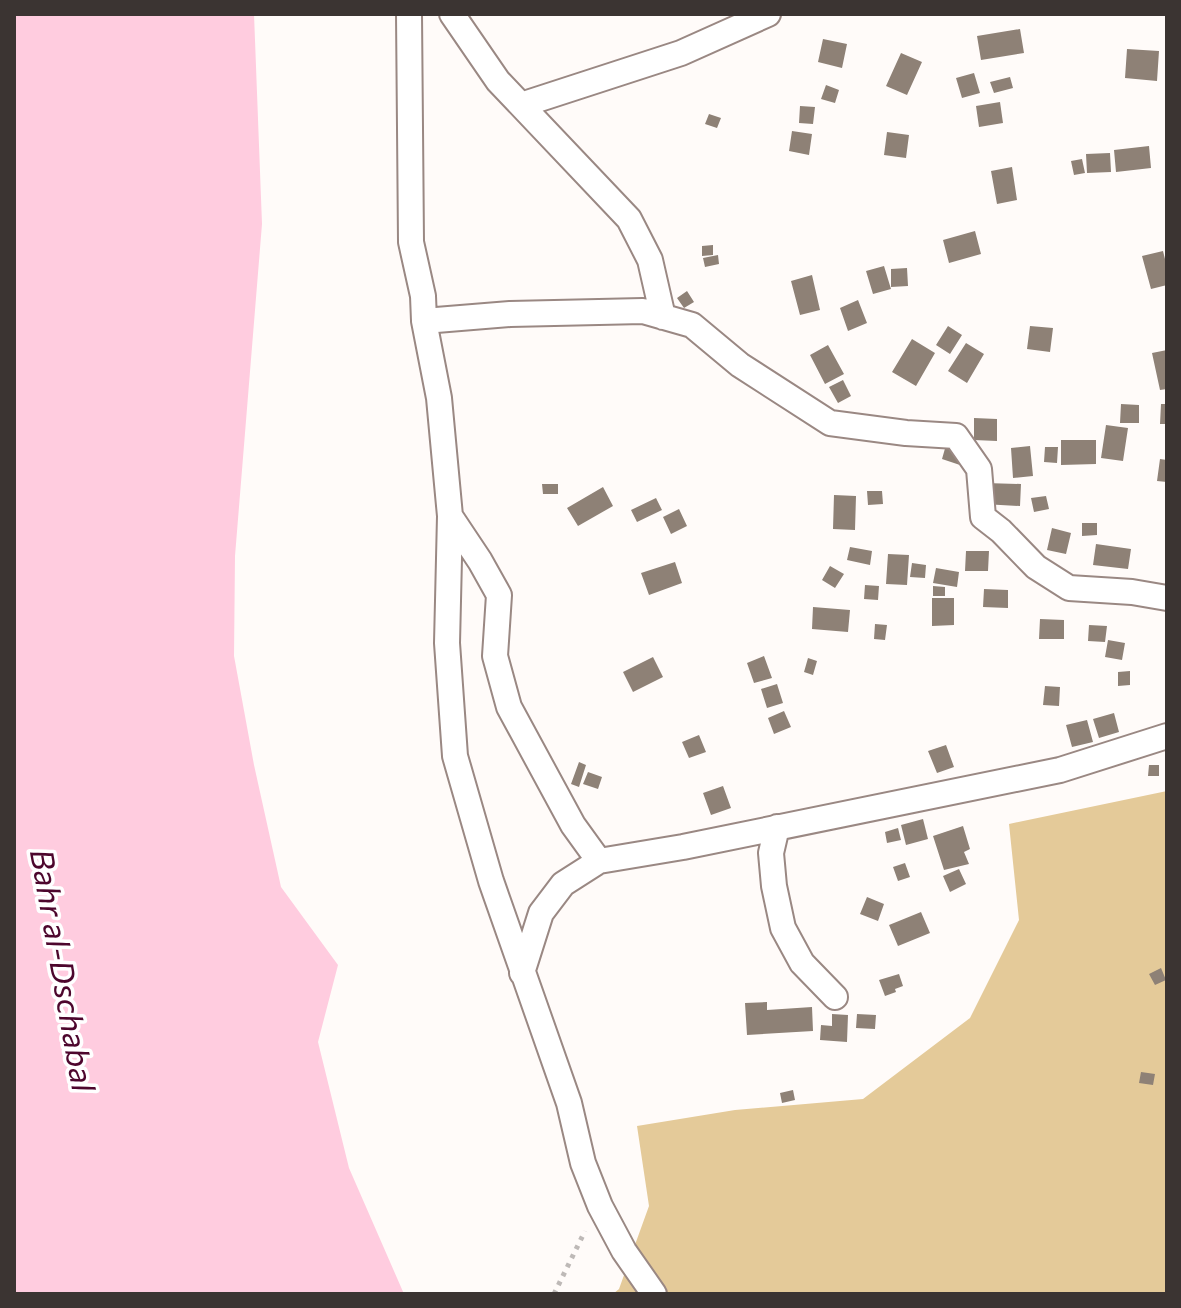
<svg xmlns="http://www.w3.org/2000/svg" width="1181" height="1308" font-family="Commissioner,sans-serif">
<rect width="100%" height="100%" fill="#fffbf9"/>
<path fill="#e4ca99" d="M1167 791V1294H613L619 1289 649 1206 637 1126 735 1110 863 1099 970 1018 1019 920 1009 824Z"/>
<path fill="#ffccdf" d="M14 14H254L262 224 235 556 234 656 254 765 281 887 338 965 318 1042 349 1168 404 1294H14Z"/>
<path fill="#8e8176" d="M1020 29 1024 53 981 60 977 36Z
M823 39 847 44 842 68 818 62Z
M1127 49 1159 51 1157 81 1125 78Z
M901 53 922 62 907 95 886 86Z
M974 73 980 93 962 98 956 78Z
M1010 77 1013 88 994 93 990 82Z
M826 85 839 90 835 103 821 99Z
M1000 102 1003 123 979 127 976 106Z
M800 106 815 107 813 124 799 123Z
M709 114 721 118 717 128 705 124Z
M792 131 812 134 809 155 789 151Z
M887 132 909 135 906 158 884 155Z
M1149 146 1151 168 1116 172 1114 150Z
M1110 153 1111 172 1087 173 1086 154Z
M1082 159 1085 173 1074 175 1071 161Z
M1012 167 1017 200 997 204 991 171Z
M975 231 981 254 949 263 943 240Z
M713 245V255L702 256V246Z
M1163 251 1167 267V285L1151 289 1142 256Z
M718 255 719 264 705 267 703 258Z
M884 266 891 289 873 294 866 271Z
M907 268 908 286 891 287V269Z
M812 275 820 310 800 315 791 281Z
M687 291 694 302 684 308 677 298Z
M858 300 867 323 848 331 840 308Z
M948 326 962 335 950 354 936 345Z
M1030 326 1053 328 1050 352 1027 349Z
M912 339 935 353 916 386 892 372Z
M966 343 984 354 967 383 948 371Z
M828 345 844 374 825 384 810 355Z
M1167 350V389L1160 390 1152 353Z
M843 380 851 396 838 403 829 387Z
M1121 404 1139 405V423H1120Z
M1161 404H1167V424H1160Z
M974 418 997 419V441L974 440Z
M1106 425 1128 428 1123 461 1101 458Z
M1061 440H1096V464L1061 465Z
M946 445 964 451 960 465 942 459Z
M1030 446 1033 476 1013 478 1011 448Z
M1045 447H1058L1057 463 1044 462Z
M1160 459 1167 460V482L1157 481Z
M985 483 1021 484 1020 506 983 504Z
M542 484H558V494H543Z
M603 487 613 506 578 526 567 508Z
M867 491H882L883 504 868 505Z
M834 495 856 496 855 530 833 529Z
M1046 496 1049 509 1034 512 1031 498Z
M656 498 662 510 637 522 631 510Z
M679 509 687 526 671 534 663 517Z
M1082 523H1097V535L1082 536Z
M1052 528 1071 533 1066 554 1047 550Z
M1096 544 1131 549 1128 569 1093 565Z
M850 547 872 551 870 565 847 560Z
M966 551H989L988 571H965Z
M888 554 909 555 907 585 886 584Z
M675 562 682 583 649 595 641 573Z
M912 563 926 565 925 578 910 577Z
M830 566 844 574 835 588 822 580Z
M936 568 959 572 957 587 933 583Z
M865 585 879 586 878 600 864 599Z
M933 586 945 587V596H933Z
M984 589 1008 590V608L983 607Z
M932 598H954V625L932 626Z
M813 607 850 610 848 632 812 629Z
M1040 619 1064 620V639H1039Z
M875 624 887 625 885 640 874 639Z
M1089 625 1107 626 1105 642 1088 641Z
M1108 640 1125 643 1122 660 1105 657Z
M764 656 772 678 754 683 747 663Z
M653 657 663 677 633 692 623 672Z
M808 658 817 661 813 675 804 672Z
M1130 671V685L1118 686V672Z
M777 684 783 703 767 708 761 689Z
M1045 686 1060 687 1059 706 1043 705Z
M784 711 791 727 774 734 768 718Z
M1114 713 1119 732 1099 738 1093 719Z
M1087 720 1093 742 1072 747 1066 725Z
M699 735 706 752 689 758 682 742Z
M946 745 954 767 937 773 928 751Z
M579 762 586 765 579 787 571 784Z
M1149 765H1159V776H1148Z
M588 772 602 777 598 789 583 784Z
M723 786 731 808 711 815 703 793Z
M923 819 928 839 906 845 901 825Z
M963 826 970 849 964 852 969 864 944 870 933 836Z
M898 828 901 840 887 843 885 832Z
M905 863 910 877 898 881 893 867Z
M959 869 966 884 950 892 943 876Z
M867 897 884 904 878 921 860 914Z
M921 912 930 933 898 946 889 925Z
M1161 968 1166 980 1155 985 1149 974Z
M899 974 903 986 895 989 896 992 885 996 879 980Z
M767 1002V1010L812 1007 813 1031 747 1035 745 1003Z
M832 1014 848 1015 847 1042 820 1040 821 1025 832 1026Z
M857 1014 876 1015 875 1029 856 1028Z
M1141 1072 1155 1074 1153 1085 1139 1083Z
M793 1090 795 1100 782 1103 780 1093Z"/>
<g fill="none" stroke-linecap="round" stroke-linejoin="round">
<defs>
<path id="street" d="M409 14 411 242 423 296 424 321 439 398 450 516 447 643 455 756 491 881 569 1103 583 1163 600 1206 624 1251 654 1294
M452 14 498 81 629 219 650 260 663 317
M521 105 681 53 768 14
M424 321 510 314 643 311 692 325 740 365 830 423 906 433 956 436 979 469 983 517 1001 531 1036 567 1069 588 1132 592 1167 598
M450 516 480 561 499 595 495 656 509 707 573 825 599 861
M777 827 771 853 774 886 783 928 802 963 835 997
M522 973 541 913 563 884 599 861 683 847 1060 770 1167 736"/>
</defs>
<use href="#street" stroke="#9a8883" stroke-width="28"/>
<path stroke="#beb9b7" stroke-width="5" stroke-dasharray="4 6" stroke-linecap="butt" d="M554 1294 585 1231"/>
<use href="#street" stroke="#fff" stroke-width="24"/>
</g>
<g text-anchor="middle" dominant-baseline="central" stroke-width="7" stroke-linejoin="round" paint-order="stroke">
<g font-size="32" font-style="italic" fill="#4d062d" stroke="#fff">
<text transform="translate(64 970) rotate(80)">Bahr al-Dschabal</text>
</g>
</g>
<rect width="1181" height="1308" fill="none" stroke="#3b3432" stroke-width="32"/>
</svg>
